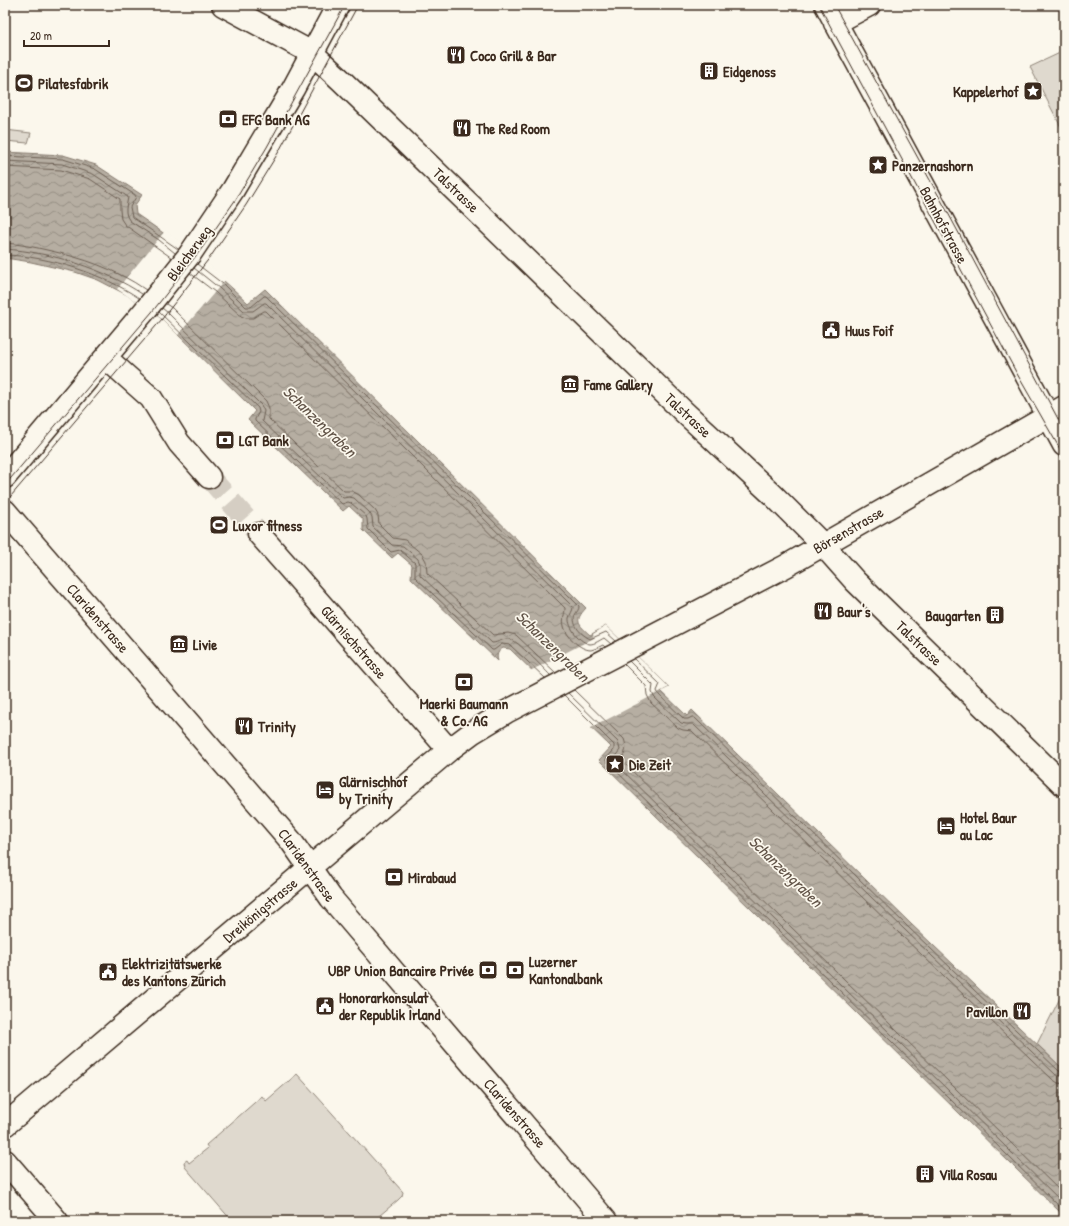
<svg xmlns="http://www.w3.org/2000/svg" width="1069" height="1226" font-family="'Patrick Hand',sans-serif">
<defs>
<pattern id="water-waves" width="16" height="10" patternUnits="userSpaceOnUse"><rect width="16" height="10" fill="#b6aea2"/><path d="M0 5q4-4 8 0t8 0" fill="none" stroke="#958e83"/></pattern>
</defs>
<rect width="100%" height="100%" fill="#fbf7ec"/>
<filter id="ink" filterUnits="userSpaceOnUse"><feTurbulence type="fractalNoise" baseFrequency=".025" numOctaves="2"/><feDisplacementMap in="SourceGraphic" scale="8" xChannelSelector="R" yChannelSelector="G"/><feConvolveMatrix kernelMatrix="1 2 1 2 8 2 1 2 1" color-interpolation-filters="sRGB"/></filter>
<g filter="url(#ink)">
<path fill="#dfd9ce" stroke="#8d8276" d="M1064 51V133L1030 67Z
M5 130 31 133 28 143 5 141Z
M1064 990V1070L1037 1044Z
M297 1074 403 1192 402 1196 398 1200 373 1221H232L185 1167 184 1162 187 1160 189 1163 208 1148 206 1145 262 1096 266 1101Z"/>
<path fill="url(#water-waves)" stroke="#85796d" d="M5 152 63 155 96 165 142 195 135 205 136 214C176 241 214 270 248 303L265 289 586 608C574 621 578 624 590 635L606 626 669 687 661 691 687 716 692 710 911 924 1064 1070V1216L599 760 611 747 510 649 503 648C498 651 496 655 498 661L411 578 412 565 398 553 392 558 363 530V519L349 506 343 511 248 420 255 411 162 319 127 295 98 280 75 272 31 262 5 258Z"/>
<path fill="#fbf7ec" d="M165 231 226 279 178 335 162 319 117 289Z
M606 626 669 687 589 729 530 671 594 638 593 634Z"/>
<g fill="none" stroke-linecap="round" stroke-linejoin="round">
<path stroke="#6c5f53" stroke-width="1" d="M5 156 63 159 95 169 135 195 136 197 130 207 132 217 178 249
M5 161 62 164 93 174 128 197C127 205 123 213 130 221L159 240 175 253
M5 167 61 170 90 179 120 199V210L121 219 125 225 172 258
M5 243C19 244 34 247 47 250 83 258 116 269 146 290
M5 249C51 252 105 269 142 294
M5 255C49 256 103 274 139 298
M197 264 223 284 246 307H251L264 296H266L579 606C579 610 577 611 575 615 571 625 582 635 590 639L606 632 616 641
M194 268 219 288 244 311H253L264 303H266L573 607C573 611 570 614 569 618 568 627 580 643 590 644 595 644 600 640 604 638L611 644
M190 273 215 292 241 316 246 318H253L264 311H266L565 608C565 614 562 619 564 626 566 636 580 650 591 650 595 649 599 647 603 645L605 647
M166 304 172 308 266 401 269 408V419L344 491H352L359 495 375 510 378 515 379 524 393 538 405 540 422 554 426 561 427 573 493 635 508 633 516 635 556 673
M162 308 168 313 261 405 264 411 262 421 343 498 349 497 354 498 369 512 372 517 373 527 392 545 403 546 418 559 420 564V575L492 643C498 643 503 638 510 639 518 641 543 668 550 675
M159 312 258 408 259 412 255 419V421L342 504 348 502 351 503 366 516 367 519 368 529 391 552 400 550 415 563V577L492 650H494L502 644 510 645 545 678
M634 659 660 684 657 691 659 695 684 719H688L692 717H694L908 927 1059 1071 1064 1072
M629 661 653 685 652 692 654 697 681 723 686 724H693L905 930 1056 1075 1064 1077
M624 664 646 686 647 695 651 703 678 728 683 730 692 731 901 935 1052 1079 1058 1083 1064 1084
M574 690 624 739C627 747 626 753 621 759L622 761 1064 1195
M568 693 618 742 620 750 613 759V761L1064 1204
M564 695 614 745V750L606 759V761L1064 1211"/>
<path stroke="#d5cec3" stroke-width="22" stroke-dasharray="22 11" stroke-linecap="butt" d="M209 477 259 534"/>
<defs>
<path id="minor" d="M223 5 312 53 342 81 683 411 772 494 823 545 855 581 1064 785
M826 5 1064 445
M835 23 869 5
M106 358 151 398 179 443 209 477
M5 477 147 308 190 254 233 190 293 89 338 5
M5 511 291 841 331 898 606 1221
M259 534 449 750
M5 1125 449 750 473 732 506 712 786 566 1064 407
M5 1161 57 1221"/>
</defs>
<use href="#minor" stroke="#3b2a1e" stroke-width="25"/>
<use href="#minor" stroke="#fbf7ec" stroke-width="22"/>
<path stroke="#3b2a1e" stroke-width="1" d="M819 5 1016 372 1064 456
M834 5 947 211 1064 430
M5 485 152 312 202 248 236 199 267 147 345 5
M5 503 162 319 211 256 246 205 278 153 358 5"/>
</g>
</g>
<defs>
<symbol id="restaurant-square" viewBox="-11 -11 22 22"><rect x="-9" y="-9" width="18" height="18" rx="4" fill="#3b2a1e" stroke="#fbf7ec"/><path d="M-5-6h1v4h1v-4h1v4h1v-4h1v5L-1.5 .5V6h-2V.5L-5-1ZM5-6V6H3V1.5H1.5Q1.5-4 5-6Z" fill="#fff"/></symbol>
<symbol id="building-square" viewBox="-11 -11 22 22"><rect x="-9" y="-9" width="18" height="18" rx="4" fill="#3b2a1e" stroke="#fbf7ec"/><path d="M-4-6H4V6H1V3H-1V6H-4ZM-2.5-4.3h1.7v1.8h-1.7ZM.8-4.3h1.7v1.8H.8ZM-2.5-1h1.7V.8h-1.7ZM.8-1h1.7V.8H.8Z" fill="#fff"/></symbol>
<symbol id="stadium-square" viewBox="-11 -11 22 22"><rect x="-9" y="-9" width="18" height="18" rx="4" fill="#3b2a1e" stroke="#fbf7ec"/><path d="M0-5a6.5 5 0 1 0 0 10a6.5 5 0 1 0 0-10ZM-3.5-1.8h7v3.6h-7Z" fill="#fff"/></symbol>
<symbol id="sight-square" viewBox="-11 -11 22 22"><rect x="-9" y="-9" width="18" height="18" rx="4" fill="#3b2a1e" stroke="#fbf7ec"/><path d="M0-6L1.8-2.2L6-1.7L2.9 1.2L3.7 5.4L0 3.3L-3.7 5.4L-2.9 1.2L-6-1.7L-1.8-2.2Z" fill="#fff"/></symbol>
<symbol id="bank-square" viewBox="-11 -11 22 22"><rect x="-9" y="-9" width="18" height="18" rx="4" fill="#3b2a1e" stroke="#fbf7ec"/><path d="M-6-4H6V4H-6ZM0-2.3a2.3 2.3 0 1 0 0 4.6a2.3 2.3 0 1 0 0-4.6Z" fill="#fff"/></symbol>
<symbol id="civic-square" viewBox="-11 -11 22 22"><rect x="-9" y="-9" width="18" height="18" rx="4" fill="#3b2a1e" stroke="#fbf7ec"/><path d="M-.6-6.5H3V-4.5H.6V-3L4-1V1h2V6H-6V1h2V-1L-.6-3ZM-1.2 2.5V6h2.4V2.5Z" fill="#fff"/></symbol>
<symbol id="museum-square" viewBox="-11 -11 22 22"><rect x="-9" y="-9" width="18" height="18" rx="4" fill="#3b2a1e" stroke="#fbf7ec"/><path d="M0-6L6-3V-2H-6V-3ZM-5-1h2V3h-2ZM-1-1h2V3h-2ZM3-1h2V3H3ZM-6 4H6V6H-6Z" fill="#fff"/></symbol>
<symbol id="hotel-square" viewBox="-11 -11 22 22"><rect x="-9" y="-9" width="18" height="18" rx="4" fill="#3b2a1e" stroke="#fbf7ec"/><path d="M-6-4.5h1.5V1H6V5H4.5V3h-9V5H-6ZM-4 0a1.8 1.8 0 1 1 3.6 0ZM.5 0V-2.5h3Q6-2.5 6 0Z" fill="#fff"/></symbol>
</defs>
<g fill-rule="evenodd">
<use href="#restaurant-square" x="445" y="44" width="22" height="22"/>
<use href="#building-square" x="698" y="60" width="22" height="22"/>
<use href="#stadium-square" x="13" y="72" width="22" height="22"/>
<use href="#sight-square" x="1022" y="80" width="22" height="22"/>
<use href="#bank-square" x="217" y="108" width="22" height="22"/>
<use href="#restaurant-square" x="451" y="117" width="22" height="22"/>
<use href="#sight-square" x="867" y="154" width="22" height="22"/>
<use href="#civic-square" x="820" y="319" width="22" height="22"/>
<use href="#museum-square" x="559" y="373" width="22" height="22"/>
<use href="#bank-square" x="214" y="429" width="22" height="22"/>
<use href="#stadium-square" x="208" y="514" width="22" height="22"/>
<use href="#restaurant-square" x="812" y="600" width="22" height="22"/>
<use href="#building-square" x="984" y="604" width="22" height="22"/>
<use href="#museum-square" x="168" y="633" width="22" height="22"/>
<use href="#bank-square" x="453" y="671" width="22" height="22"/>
<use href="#restaurant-square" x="233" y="715" width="22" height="22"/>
<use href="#sight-square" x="604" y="753" width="22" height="22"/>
<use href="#hotel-square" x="314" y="779" width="22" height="22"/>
<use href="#hotel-square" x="935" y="815" width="22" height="22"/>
<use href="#bank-square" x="383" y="866" width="22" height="22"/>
<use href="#bank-square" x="477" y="959" width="22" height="22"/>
<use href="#bank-square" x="504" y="959" width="22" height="22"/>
<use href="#civic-square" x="97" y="961" width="22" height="22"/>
<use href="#civic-square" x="314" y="995" width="22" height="22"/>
<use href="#restaurant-square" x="1011" y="1000" width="22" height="22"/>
<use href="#building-square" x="914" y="1163" width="22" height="22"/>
</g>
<g text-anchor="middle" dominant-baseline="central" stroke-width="3.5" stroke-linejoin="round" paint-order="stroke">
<g font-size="15" font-weight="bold" fill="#3b2a1e" stroke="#fbf7ec" text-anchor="start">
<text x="470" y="55">Coco Grill &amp; Bar</text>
<text x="723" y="71">Eidgenoss</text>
<text x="38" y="83">Pilatesfabrik</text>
<text x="1019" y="91" text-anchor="end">Kappelerhof</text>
<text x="242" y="119">EFG Bank AG</text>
<text x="476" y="128">The Red Room</text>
<text x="892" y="165">Panzernashorn</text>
<text x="845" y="330">Huus Foif</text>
<text x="584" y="384">Fame Gallery</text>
<text x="239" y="440">LGT Bank</text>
<text x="233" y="525">Luxor fitness</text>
<text x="837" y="611">Baur's</text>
<text x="981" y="615" text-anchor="end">Baugarten</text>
<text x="193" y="644">Livie</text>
<text x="464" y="703" text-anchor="middle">Maerki Baumann<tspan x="464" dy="17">&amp; Co. AG</tspan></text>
<text x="258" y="726">Trinity</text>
<text x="629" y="764">Die Zeit</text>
<text x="339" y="781">Glärnischhof<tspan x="339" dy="17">by Trinity</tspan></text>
<text x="960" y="817">Hotel Baur<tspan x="960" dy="17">au Lac</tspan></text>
<text x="408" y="877">Mirabaud</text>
<text x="529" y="961">Luzerner<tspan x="529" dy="17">Kantonalbank</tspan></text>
<text x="122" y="963">Elektrizitätswerke<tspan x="122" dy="17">des Kantons Zürich</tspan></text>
<text x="474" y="970" text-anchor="end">UBP Union Bancaire Privée</text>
<text x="339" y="997">Honorarkonsulat<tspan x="339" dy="17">der Republik Irland</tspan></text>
<text x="1008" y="1011" text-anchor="end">Pavillon</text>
<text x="939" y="1174">Villa Rosau</text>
</g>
<g font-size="15" fill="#3b2a1e" stroke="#fbf7ec">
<text transform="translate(456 190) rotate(44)">Talstrasse</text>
<text transform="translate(944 225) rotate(62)">Bahnhofstrasse</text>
<text transform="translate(189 253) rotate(-54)">Bleicherweg</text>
<text transform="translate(688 415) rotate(43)">Talstrasse</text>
<text transform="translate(848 530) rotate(-30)">Börsenstrasse</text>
<text transform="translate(98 618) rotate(49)">Claridenstrasse</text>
<text transform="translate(354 642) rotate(49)">Glärnischstrasse</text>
<text transform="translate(919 643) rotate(44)">Talstrasse</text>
<text transform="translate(307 865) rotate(54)">Claridenstrasse</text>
<text transform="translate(260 910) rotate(-40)">Dreikönigstrasse</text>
<text transform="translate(515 1113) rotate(49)">Claridenstrasse</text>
</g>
<g font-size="16" font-style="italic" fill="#605246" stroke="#fbf7ec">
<text transform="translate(320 421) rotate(44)">Schanzengraben</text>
<text transform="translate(553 646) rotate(44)">Schanzengraben</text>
<text transform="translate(786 871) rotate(44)">Schanzengraben</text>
</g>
</g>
<rect width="1069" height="1226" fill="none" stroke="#fbf7ec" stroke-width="20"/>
<rect x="10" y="10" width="1049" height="1206" fill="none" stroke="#3b2a1e" stroke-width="1.5" filter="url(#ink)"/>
<path d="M24 40v6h85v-6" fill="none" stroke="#3b2a1e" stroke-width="2"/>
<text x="30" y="40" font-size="12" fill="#3b2a1e" stroke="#fbf7ec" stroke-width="3" paint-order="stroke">20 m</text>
</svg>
